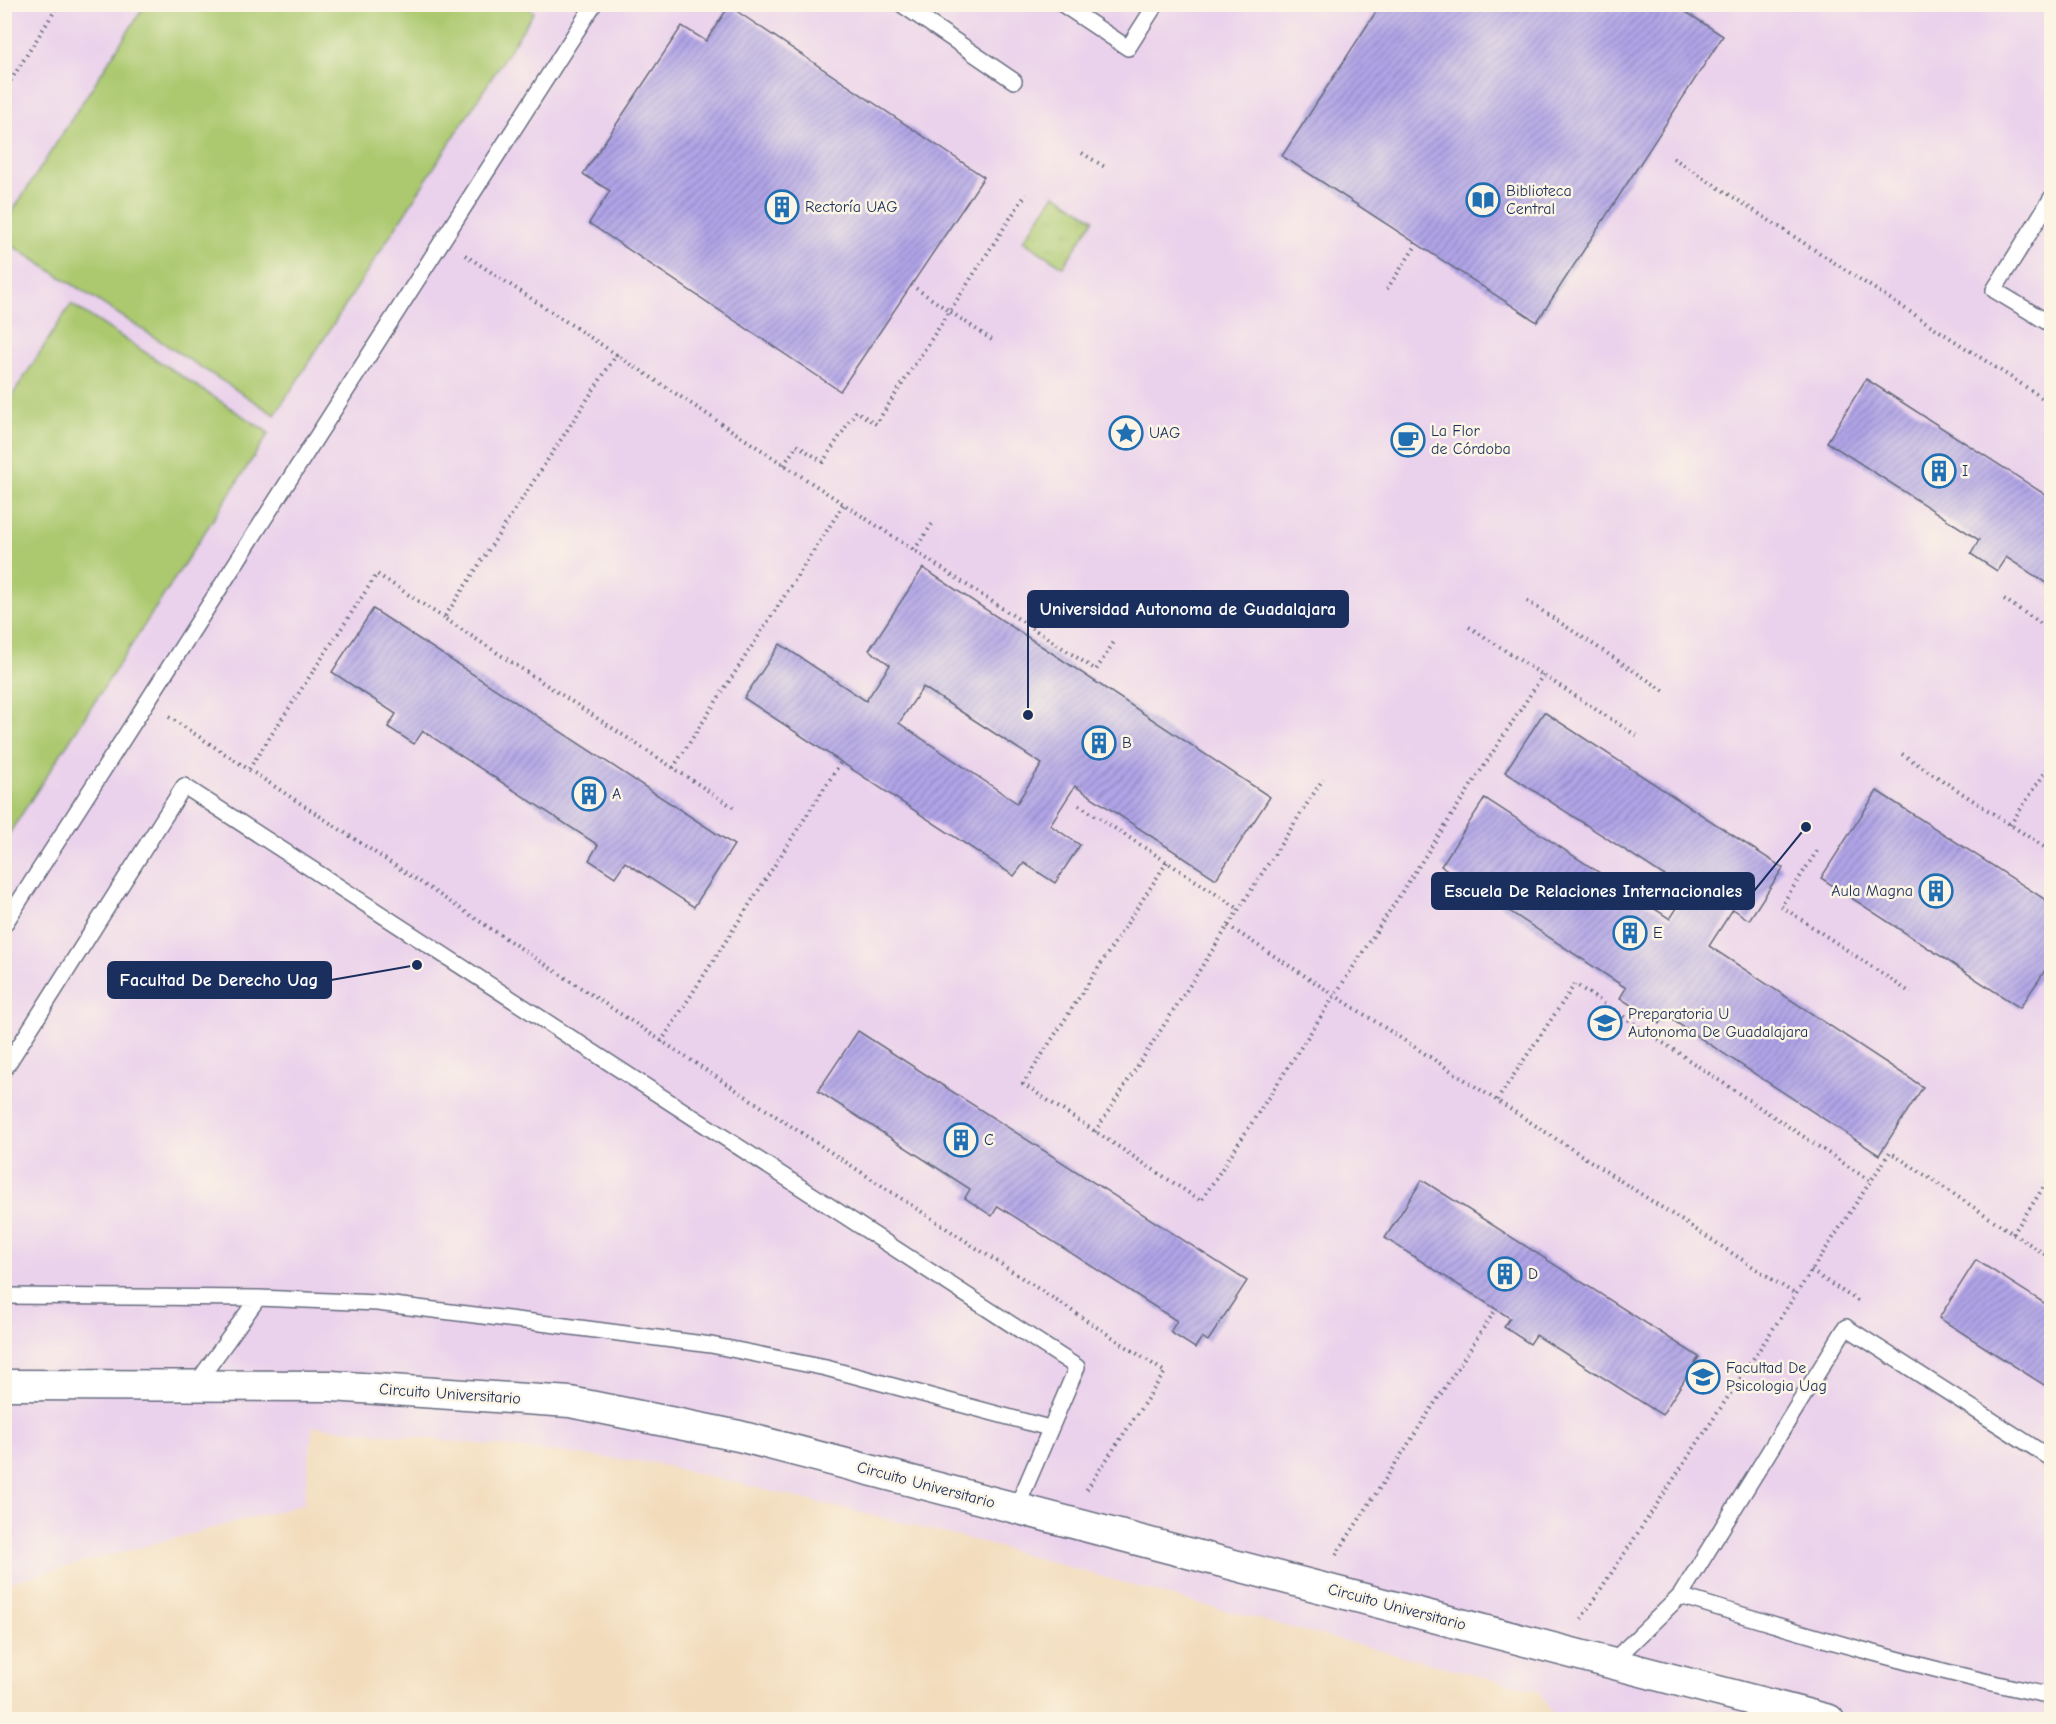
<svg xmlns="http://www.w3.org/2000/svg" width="2056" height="1724" font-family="'Comic Neue',sans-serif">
<defs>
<pattern id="grass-tufts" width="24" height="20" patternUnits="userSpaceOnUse" patternTransform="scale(1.5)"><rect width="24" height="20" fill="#acc970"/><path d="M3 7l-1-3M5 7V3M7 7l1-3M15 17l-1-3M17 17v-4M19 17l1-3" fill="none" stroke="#93ad63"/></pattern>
<pattern id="building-hatch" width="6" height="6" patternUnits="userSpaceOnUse" patternTransform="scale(1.5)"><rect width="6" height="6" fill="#b1a4e7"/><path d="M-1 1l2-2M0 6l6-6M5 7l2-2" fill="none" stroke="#8f86be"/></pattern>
</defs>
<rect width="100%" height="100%" fill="#fcf5e5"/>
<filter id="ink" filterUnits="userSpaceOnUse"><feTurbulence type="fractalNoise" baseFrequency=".0167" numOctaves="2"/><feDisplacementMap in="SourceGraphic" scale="12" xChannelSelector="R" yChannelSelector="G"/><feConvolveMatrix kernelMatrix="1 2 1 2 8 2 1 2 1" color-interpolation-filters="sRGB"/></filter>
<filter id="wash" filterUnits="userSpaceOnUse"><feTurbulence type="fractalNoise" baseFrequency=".008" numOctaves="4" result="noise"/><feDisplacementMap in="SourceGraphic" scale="24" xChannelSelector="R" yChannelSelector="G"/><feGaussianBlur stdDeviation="1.35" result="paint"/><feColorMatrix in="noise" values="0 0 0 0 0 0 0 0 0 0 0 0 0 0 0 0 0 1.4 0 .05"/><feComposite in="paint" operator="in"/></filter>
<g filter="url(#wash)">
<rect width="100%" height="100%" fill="#f2dbbb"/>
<path fill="#ead1ec" d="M5 5H2051V1719H1555L1539 1691 1184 1600 981 1542 654 1463 313 1426 304 1504 5 1583Z"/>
<path fill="url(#grass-tufts)" stroke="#647c67" stroke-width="1.5" d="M1055 194 1094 219 1063 267 1023 241Z"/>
<path fill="#acc970" stroke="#647c67" stroke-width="1.5" d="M523 4 534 12 275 415 5 241V223L145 5Z
M71 304 269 433 5 840V407Z"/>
<g id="blocks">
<path fill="url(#building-hatch)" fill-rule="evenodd" d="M1381 4H1674L1723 36 1537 322 1282 156Z
M729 6 984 177 840 391 589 223 610 191 583 174 682 26 706 41Z
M1866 379 2052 499V587L2006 557 1997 571 1971 554 1979 540 1827 442Z
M923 568 1270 797 1216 879 1075 786 1050 825 1080 845 1055 883 1024 863 1014 876 744 698 780 644 866 701 890 665 869 650ZM923 687 1042 764 1017 803 899 723Z
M373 609 734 845 694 907 625 862 615 877 589 860 598 845 423 731 414 744 388 727 396 714 332 672Z
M1544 712 1783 868 1749 920 1733 909 1709 946 1923 1087 1879 1155 1665 1015 1660 1024 1620 998 1626 988 1441 866 1485 798 1670 919 1688 891 1505 772Z
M1877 791 2052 904V960L2020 1008 1821 878Z
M858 1031 1247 1281 1208 1341 1202 1337 1195 1348 1170 1332 1177 1321 998 1206 992 1216 965 1198 970 1189 818 1091Z
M1422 1180 1699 1357 1662 1415 1536 1335 1530 1344 1504 1327 1510 1318 1385 1238Z
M1976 1260 2052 1308V1390L1939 1318Z"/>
</g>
</g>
<g filter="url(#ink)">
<use href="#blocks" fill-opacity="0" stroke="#666b7f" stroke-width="1.5"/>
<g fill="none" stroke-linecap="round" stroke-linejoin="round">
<defs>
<path id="service" d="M901 4 1014 81
M1062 4 1128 48 1156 4
M2052 197 1994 290 2052 325
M4 925 594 4
M4 1070 184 786 1077 1367 1016 1509
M4 1296 258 1298 377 1303 549 1324 711 1345 826 1368 1049 1428
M196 1384 258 1298
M1680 1596C1803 1634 1926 1670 2052 1696
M1611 1663 1680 1596 1846 1327 2052 1459"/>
<path id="minor" d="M4 1385 332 1386 570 1402 739 1436 1829 1720"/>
</defs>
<use href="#service" stroke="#666b7f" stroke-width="18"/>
<use href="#minor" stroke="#666b7f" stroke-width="33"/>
<path stroke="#666b7f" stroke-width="4" stroke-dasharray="1.5 4.5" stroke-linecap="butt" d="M4 91 59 4
M1082 153 1105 167
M1673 158 2052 404
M465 255 1096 670 1114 642
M1387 289 1417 244
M617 354 444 618 736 809
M784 465 797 445 823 462 856 411 876 424 1026 194
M914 550 933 523
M2004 599 2052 631
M1527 601 1666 692
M1259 613 1273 593
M1469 627 1637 736
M169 717 1165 1372 1085 1492
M1902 754 2052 852
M673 768 844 504
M249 769 377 574 444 618
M1079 805 1239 909
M2010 825 2052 762
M1817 851 1781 906 1911 993
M1167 862 1023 1084 1201 1201 1543 675
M1228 926 1795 1294
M661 1042 841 762
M1497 1100 1575 984 1870 1181
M1095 1132 1323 779
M2013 1234 2052 1174
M1811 1271 1861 1303
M1336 1555 1496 1309
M1581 1619 1890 1152 2052 1259"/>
<use href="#service" stroke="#fff" stroke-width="15"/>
<use href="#minor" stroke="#fff" stroke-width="30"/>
<path stroke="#666b7f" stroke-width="4" stroke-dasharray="1.5 4.5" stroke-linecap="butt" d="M911 285 992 340"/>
</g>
</g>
<defs>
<symbol id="library-ring" viewBox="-11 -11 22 22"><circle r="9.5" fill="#fcf5e5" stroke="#1f6fb2" stroke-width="1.5"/><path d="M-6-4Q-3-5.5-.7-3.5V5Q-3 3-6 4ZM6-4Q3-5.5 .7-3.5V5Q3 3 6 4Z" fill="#1f6fb2"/></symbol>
<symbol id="building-ring" viewBox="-11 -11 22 22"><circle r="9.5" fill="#fcf5e5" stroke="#1f6fb2" stroke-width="1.5"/><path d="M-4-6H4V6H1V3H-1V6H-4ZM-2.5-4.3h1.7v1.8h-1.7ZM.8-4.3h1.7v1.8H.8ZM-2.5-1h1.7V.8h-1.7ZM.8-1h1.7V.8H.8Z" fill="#1f6fb2"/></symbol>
<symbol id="sight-ring" viewBox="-11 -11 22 22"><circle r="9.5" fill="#fcf5e5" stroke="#1f6fb2" stroke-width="1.5"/><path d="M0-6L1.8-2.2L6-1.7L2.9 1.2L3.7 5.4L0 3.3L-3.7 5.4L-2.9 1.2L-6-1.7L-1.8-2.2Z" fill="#1f6fb2"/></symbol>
<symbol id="cafe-ring" viewBox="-11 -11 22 22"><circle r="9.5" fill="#fcf5e5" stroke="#1f6fb2" stroke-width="1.5"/><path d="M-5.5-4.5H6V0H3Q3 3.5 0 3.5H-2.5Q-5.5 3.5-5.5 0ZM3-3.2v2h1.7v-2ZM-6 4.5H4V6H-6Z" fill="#1f6fb2"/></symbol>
<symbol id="university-ring" viewBox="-11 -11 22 22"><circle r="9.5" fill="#fcf5e5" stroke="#1f6fb2" stroke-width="1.5"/><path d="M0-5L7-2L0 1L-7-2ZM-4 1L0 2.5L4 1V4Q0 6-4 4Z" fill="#1f6fb2"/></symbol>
</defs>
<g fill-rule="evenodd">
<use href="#library-ring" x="1464" y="181" width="38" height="38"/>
<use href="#building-ring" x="763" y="188" width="38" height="38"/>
<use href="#sight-ring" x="1107" y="414" width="38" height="38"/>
<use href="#cafe-ring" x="1389" y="421" width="38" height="38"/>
<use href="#building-ring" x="1920" y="452" width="38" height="38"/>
<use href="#building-ring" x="1080" y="724" width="38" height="38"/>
<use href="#building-ring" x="570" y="775" width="38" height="38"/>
<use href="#building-ring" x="1917" y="872" width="38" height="38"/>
<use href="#building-ring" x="1611" y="914" width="38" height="38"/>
<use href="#university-ring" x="1586" y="1004" width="38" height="38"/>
<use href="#building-ring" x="942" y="1121" width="38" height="38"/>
<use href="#building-ring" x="1486" y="1255" width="38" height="38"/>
<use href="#university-ring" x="1684" y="1358" width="38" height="38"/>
</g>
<g text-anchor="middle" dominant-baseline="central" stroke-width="5" stroke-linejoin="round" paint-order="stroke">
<g font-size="16" fill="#1b2f5e" stroke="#fcf5e5" text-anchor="start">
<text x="1506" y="191">Biblioteca<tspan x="1506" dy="18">Central</tspan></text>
<text x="805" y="207">Rectoría UAG</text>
<text x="1431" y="431">La Flor<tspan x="1431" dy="18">de Córdoba</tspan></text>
<text x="1149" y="433">UAG</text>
<text x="1962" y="471">I</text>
<text x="1122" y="743">B</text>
<text x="612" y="794">A</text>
<text x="1913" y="891" text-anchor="end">Aula Magna</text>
<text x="1653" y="933">E</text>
<text x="1628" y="1014">Preparatoria U<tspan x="1628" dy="18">Autonoma De Guadalajara</tspan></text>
<text x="984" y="1140">C</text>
<text x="1528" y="1274">D</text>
<text x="1726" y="1368">Facultad De<tspan x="1726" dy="18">Psicologia Uag</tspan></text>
</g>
<g font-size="16" fill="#1b2f5e" stroke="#fcf5e5">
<text transform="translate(450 1394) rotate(4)">Circuito Universitario</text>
<text transform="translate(926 1485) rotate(15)">Circuito Universitario</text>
<text transform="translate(1397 1607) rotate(15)">Circuito Universitario</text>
</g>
</g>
<path fill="none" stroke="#1b2f5e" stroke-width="2" d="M1028 715L1028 609M1806 827L1754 891M417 965L331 980"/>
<g fill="#1b2f5e" stroke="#fcf5e5" stroke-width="2">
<circle cx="1028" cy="715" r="6"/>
<circle cx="1806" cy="827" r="6"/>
<circle cx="417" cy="965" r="6"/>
</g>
<g fill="#1b2f5e" stroke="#1b2f5e" stroke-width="2">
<rect x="1028" y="591" width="320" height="36" rx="6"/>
<rect x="1432" y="873" width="322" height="36" rx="6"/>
<rect x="108" y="962" width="223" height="36" rx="6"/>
</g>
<g font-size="18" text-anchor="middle" font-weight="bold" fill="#fff">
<text x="1188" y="615">Universidad Autonoma de Guadalajara</text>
<text x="1593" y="897">Escuela De Relaciones Internacionales</text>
<text x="219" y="986">Facultad De Derecho Uag</text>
</g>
<rect width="2056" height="1724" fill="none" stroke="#fcf5e5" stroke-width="24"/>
</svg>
